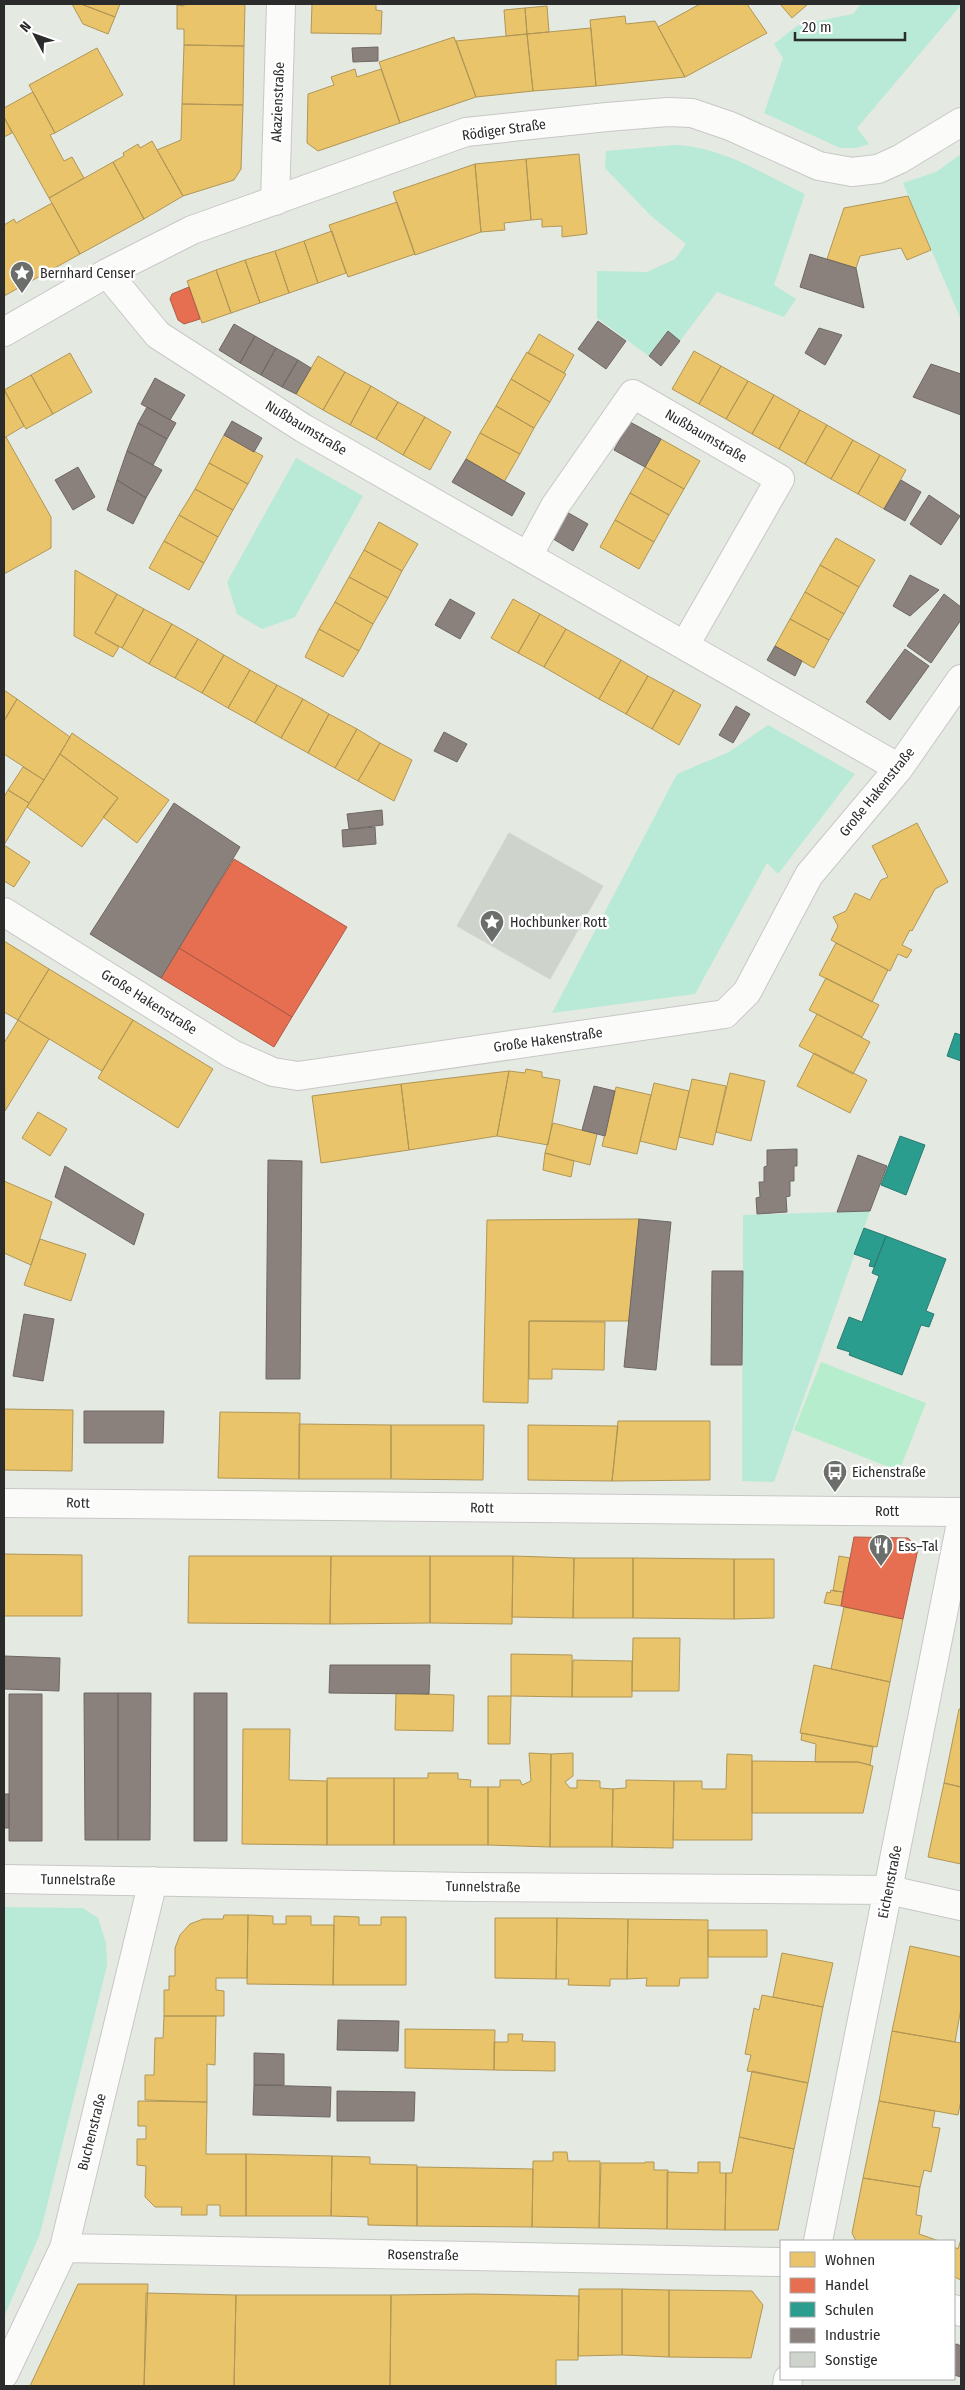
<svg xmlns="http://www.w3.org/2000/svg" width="965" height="2390" font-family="'Fira Sans Condensed',sans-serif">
<rect width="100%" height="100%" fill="#e4eae1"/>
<path fill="#b9e9d7" d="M861 4 961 5 857 128 869 144 856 148H840L764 113 783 58 774 44 798 25 853 14Z
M674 145C721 146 763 174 805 194L774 285 796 299 784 317 717 292 680 341 668 332 650 357 597 318V271L647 272 675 259 686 244 651 216 605 168 606 151Z
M961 154V320L903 183 936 172Z
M296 458 363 496 295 617 262 629 237 614 227 582Z
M768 725 855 774 778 874 767 863 695 994 552 1013 677 774 729 752Z
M870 1211 774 1482 742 1481 743 1215Z
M4 1907 83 1908 98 1918 106 1943 107 1966 40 2234 4 2317Z"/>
<path fill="#b6edcd" d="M821 1362 926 1403 899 1471 794 1430Z"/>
<path fill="#e9c46a" stroke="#b09657" d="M72 4H81L115 17 108 34 83 24Z
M81 4H120L115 17Z
M184 4H245L244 46 184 45V29H177V5L184 6Z
M312 4H376V10L382 11 381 34 311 33Z
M700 4H747L767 33 685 77 658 27Z
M780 4H808L792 18Z
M547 6 549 32 527 34 525 8Z
M525 8 527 34 506 36 504 10Z
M625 16 626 24 655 21 685 77 596 86 590 20Z
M591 28 596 86 533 91 527 34Z
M527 34 533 91 476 97 456 41Z
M454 37 476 97 400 123 379 62Z
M184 45 244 46 243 105 182 104Z
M97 48 123 95 55 133 29 85Z
M355 69 357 77 381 69 400 123 318 151 307 143 308 94 334 85 331 77Z
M33 92 55 133 50 135 64 161 72 157 84 178 49 198 4 117V108Z
M182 104 243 105 241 169 234 180 183 196 157 150 181 140Z
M4 117 12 133 4 137Z
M152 141 183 196 144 219 113 162 124 156 123 153 138 144 140 148Z
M579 154 587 234 562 237V226L542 227V219L531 220 526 159Z
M526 159 531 220 504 223 505 230 481 232 475 164Z
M113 162 144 219 80 254 49 198Z
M475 164 481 232 415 255 393 192Z
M908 196 931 250 907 260 901 248 860 256 856 268 827 259 844 208Z
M397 202 415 254 348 277 329 225Z
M52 203 80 254 4 296V225L14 219 16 223Z
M332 231 346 273 318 283 304 241Z
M304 241 318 283 289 293 275 251Z
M275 251 289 293 260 303 245 260Z
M245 260 260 303 231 313 216 270Z
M216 270 231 313 202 323 187 281Z
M539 334 574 355 564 373 528 353Z
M694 351 721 366 699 404 672 389Z
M527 352 566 374 550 402 511 379Z
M70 353 92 392 53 414 31 375Z
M318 356 345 372 323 410 296 394Z
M721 366 748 381 726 419 699 404Z
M345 372 371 386 350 425 323 410Z
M31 375 53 414 26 429 4 390Z
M511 379 550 402 534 428 496 406Z
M748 381 774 395 752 434 726 419Z
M371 386 398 402 376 439 350 425Z
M4 389 24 426 4 438Z
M774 395 800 410 779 449 752 434Z
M398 402 425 417 403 455 376 439Z
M496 406 534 428 520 454 480 433Z
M800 410 827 425 805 464 779 449Z
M425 417 451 432 430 470 403 455Z
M827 425 853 440 831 479 805 464Z
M480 433 520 454 504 482 466 459Z
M224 435 263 456 248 484 209 463Z
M6 437 51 517V548L4 574V438Z
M661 439 700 461 684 489 645 467Z
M853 440 880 455 858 494 831 479Z
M880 455 906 470 884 509 858 494Z
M209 463 248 484 233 510 195 489Z
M645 467 684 489 669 515 630 493Z
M195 489 233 510 218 537 179 515Z
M630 493 669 515 654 542 615 520Z
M179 515 218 537 204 563 164 541Z
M615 520 654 542 639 569 600 547Z
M379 522 418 544 402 571 364 550Z
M836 538 875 560 859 587 820 565Z
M164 541 204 563 189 590 149 568Z
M364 550 402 571 388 598 349 577Z
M820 565 859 587 844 614 805 592Z
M75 570 117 594 95 633 119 647 113 657 74 636Z
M349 577 388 598 373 624 335 602Z
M805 592 844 614 829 640 790 619Z
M117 594 144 609 122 648 95 633Z
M513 599 540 614 518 653 491 638Z
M335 602 373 624 359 651 319 629Z
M144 609 172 624 149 664 122 648Z
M540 614 566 629 544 667 518 653Z
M790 619 829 640 814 668 775 646Z
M172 624 198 639 175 678 149 664Z
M319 629 359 651 343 677 305 657Z
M566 629 621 660 599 699 544 667Z
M198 639 224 655 202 693 175 678Z
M224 655 250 670 228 708 202 693Z
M621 660 648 676 626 714 599 699Z
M250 670 277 685 255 723 228 708Z
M648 676 674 690 652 729 626 714Z
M277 685 303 699 281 738 255 723Z
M4 690 17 699 4 721Z
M674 690 701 705 679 745 652 729Z
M17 699 70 737 44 780 4 754V721Z
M303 699 329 714 308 753 281 738Z
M329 714 357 729 335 768 308 753Z
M357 729 380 743 358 781 335 768Z
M72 733 169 800 137 843 103 817 118 798 60 754Z
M380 743 412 760 394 801 358 781Z
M60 754 118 798 82 847 27 807Z
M23 767 44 780 29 803 8 790Z
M8 790 29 803 4 845V797Z
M917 823 948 882 935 889 912 931 910 930 902 945 912 950 907 958 898 954 890 971 831 940 838 926 833 917 846 911 855 893 870 900 881 880 888 877 872 846Z
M4 845 30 862 14 887 4 881Z
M4 941 49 969 18 1020 4 1012Z
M836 943 888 970 872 1002 819 975Z
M49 969 133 1020 102 1071 18 1020Z
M826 978 879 1005 862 1037 809 1010Z
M817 1014 870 1042 853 1074 799 1046Z
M18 1020 49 1039 5 1111 4 1043Z
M133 1020 213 1069 178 1128 98 1078Z
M814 1053 867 1080 850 1113 797 1086Z
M526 1069 542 1072V1077L560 1080 548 1145 497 1136 509 1071 525 1073Z
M509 1071 497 1136 409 1150 401 1084Z
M730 1073 765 1081 751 1141 716 1132Z
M692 1079 726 1086 713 1145 679 1137Z
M654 1083 689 1091 676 1150 640 1141Z
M401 1084 409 1150 321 1163 312 1096Z
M616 1087 651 1095 637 1154 602 1146Z
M38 1112 67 1129 50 1156 22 1138Z
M553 1123 597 1134 590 1165 545 1153Z
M545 1153 574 1161 571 1177 543 1170Z
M4 1181 52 1202 31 1265 4 1253Z
M639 1219 629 1321H529L528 1403 483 1402 487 1220Z
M40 1239 86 1254 71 1301 24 1285Z
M529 1321 605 1322 604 1370 552 1369V1379H529Z
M4 1409 73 1410 72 1471 4 1470Z
M220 1412 300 1413 299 1479 218 1478Z
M618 1421H710V1480L612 1481Z
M299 1424 391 1425V1479H299Z
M391 1425H484L483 1480 391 1479Z
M528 1425 618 1426 612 1481 528 1480Z
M4 1554 82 1555V1616H4Z
M189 1556H331L330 1624 188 1623Z
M331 1556H430V1623L330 1624Z
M430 1556H513L512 1624 430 1623Z
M513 1556 574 1558 573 1618 512 1617Z
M839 1556 850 1558 843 1592 833 1591Z
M574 1558H633V1618H573Z
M633 1558 734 1559V1619L633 1618Z
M734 1559H774V1618L734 1619Z
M831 1590 843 1592 841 1606 824 1603 827 1592 830 1593Z
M844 1607 903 1619 890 1682 831 1669Z
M633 1638H680L679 1691H632Z
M511 1654 572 1655V1697L511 1696Z
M573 1660 632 1661V1697H572Z
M814 1665 890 1682 877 1747 800 1733Z
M396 1693 454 1695 453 1731 395 1730Z
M488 1696H511L510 1744H488Z
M959 1709H961V1787L944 1783Z
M243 1729H290L289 1780 327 1781V1845L242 1844Z
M802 1733 873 1747 870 1765 858 1762H815L816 1744 801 1740Z
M529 1753 551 1754 550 1847 488 1845V1787H500V1780H520L522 1785 531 1781Z
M573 1753V1776L565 1782 570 1788H577V1780L600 1781V1788L613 1789 612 1847H550L551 1754Z
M727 1754 752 1755V1840H673L674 1781H702V1789H726Z
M752 1761 858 1762 873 1766 863 1813H752Z
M428 1773H458V1779L471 1780 470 1787H488V1845H394V1778H428Z
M327 1778H394V1845H327Z
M626 1780 674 1781 673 1848 612 1847 613 1789 626 1788Z
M944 1783 961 1787V1864L928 1857Z
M224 1915H248L247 1978H216V1990L224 1991V2016H164V1990H169V1976H175V1948L180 1935 190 1924 203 1919H223Z
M248 1915 273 1916V1924H286V1916H311V1925H334L333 1985 247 1984Z
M334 1916 359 1917V1925H381V1917H406V1985H333Z
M495 1918H557L556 1979 495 1978Z
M557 1918 628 1919 627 1979H610V1986L568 1985 569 1979H556Z
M628 1919 708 1920V1978H680L679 1986H646L647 1978 627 1979Z
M708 1930H767V1957H708Z
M910 1946 961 1957V2008L955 2042 892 2031Z
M782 1953 833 1963 823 2007 773 1997Z
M762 1995 823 2007 808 2083 747 2071 751 2055 745 2054 754 2008 759 2010Z
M164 2016H216L215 2065 207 2064V2102L145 2100V2075H154L155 2038H163Z
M405 2029 495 2030 494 2070 405 2068Z
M892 2031 961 2043V2100L958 2115 879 2101Z
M508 2034H523L522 2041 555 2042V2071L494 2070V2042H508Z
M752 2071 808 2083 794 2149 739 2137Z
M138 2101 207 2102 206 2154H246V2216H220V2205H207V2215H181L182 2207H155L145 2197 146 2166 137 2165V2139H146V2126H138Z
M879 2101 935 2111 932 2127 940 2128 931 2172 924 2170 920 2187 863 2178Z
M739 2137 794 2149 778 2230H725L726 2173H732Z
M553 2152H567L568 2161H600L599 2228 532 2227 533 2161H553Z
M246 2154 332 2156 331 2216H246Z
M332 2156 370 2157V2164L417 2165V2226L368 2225V2217L331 2216Z
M645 2162H654V2170H668L667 2229 599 2228 601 2163H645Z
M698 2162H720V2173H726L725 2230 667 2229V2172L698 2173Z
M417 2167 533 2169 532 2227 417 2226Z
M863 2178 920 2187 916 2215 922 2216 919 2234 939 2241H856L852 2233Z
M961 2239V2280L954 2277V2247L958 2249Z
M78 2284H148L144 2386H30Z
M579 2289H622V2355L578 2356Z
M622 2289 669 2290V2357L622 2355Z
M669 2290 752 2291 763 2305 751 2358 669 2357Z
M146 2293 236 2295 234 2386H144Z
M473 2294 579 2296 578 2360H556V2386H390L391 2295Z
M236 2295H391L390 2386H234Z"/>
<path fill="#e76f51" stroke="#af5b46" d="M189 287 200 319 184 324 178 320 170 299 172 294Z
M234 859 347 927 292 1017 179 948Z
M179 948 292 1017 274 1047 161 978Z
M854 1537 908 1538 918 1549 903 1619 841 1606Z"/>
<path fill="#2a9d8f" stroke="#2a7b71" d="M955 1033 961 1035V1061L947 1056Z
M900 1136 925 1145 906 1195 881 1185Z
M864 1228 886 1236 874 1267 869 1266 871 1260 854 1254Z
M886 1236 946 1259 926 1311 934 1314 929 1327 921 1325 902 1375 849 1355 850 1352 837 1348 849 1317 862 1322 879 1276 872 1273Z"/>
<path fill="#8a817c" stroke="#6e6764" d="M378 47V61L353 62 352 48Z
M810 254 856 268 864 308 800 287Z
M598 321 626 341 606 369 578 349Z
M234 324 255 336 240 363 219 350Z
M819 328 842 335 825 365 805 353Z
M668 331 680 341 661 366 649 356Z
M255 336 276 348 261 375 240 363Z
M276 348 298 360 282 387 261 375Z
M298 360 311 368 296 394 282 387Z
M931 364 961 374V415L913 397Z
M155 378 185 395 170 420 141 404Z
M147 407 176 423 167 439 138 423Z
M232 421 262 438 254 452 224 435Z
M630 422 661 439 645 467 614 450Z
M138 423 167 439 153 465 127 451Z
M127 451 162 470 146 498 117 480Z
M466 459 525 493 512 516 452 482Z
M78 467 95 497 73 510 55 480Z
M117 480 146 498 133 524 107 510Z
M901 480 921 492 905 521 884 509Z
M929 495 960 516 941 545 910 524Z
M565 511 588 524 573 551 550 537Z
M910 575 939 590 910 616 893 606Z
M944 594 961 607V620L931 663 907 646Z
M450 599 475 613 460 639 435 625Z
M775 646 802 661 795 676 767 660Z
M905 649 929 666 890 720 866 702Z
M736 706 750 714 733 743 719 735Z
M444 732 467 744 457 762 434 751Z
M174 803 240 847 161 978 90 934Z
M382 810 383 825 349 829 347 814Z
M375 827 376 844 343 847 342 830Z
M594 1086 615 1091 605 1136 582 1130Z
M797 1149V1166H794V1181H790V1196L786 1197 787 1212 757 1214 756 1198 760 1197 759 1182H764V1167L767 1166V1150Z
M858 1155 887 1166 870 1211 837 1212Z
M268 1160 302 1161 300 1379H266Z
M65 1166 144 1214 134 1245 55 1197Z
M639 1219 671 1222 656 1370 624 1367Z
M712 1271H743L742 1365H711Z
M24 1314 54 1319 43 1381 13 1376Z
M84 1411H164L163 1443H84Z
M4 1656 60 1658 59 1691 4 1689Z
M330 1665H430L429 1694 329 1693Z
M84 1693H118V1840H85Z
M118 1693H151L150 1840H118Z
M194 1693H227V1841H194Z
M9 1694H42V1841H9Z
M4 1794H9V1828H4Z
M338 2020 399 2021 398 2051 337 2050Z
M254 2053 284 2054V2085H254Z
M254 2085 331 2087 330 2117 253 2115Z
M337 2091 415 2092 414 2121H337Z
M957 2344 961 2346V2377L954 2375V2345Z"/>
<path fill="#ced3cc" stroke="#d0d5cd" d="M509 833 603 886 550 979 457 926Z"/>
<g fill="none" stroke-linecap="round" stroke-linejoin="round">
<defs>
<path id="minor" d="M275 201 281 4
M107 273 158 335 303 428 899 768
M4 332 107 273 192 230 466 132 607 117 668 112 692 113 730 126 819 166 852 172 878 169 900 159 961 122
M528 556 555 506 633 394 780 479 685 645
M4 912 232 1054 273 1072 298 1076 725 1014 747 992 809 875 899 768 961 679
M4 1503 961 1512
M4 1879 470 1887 889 1890 961 1906
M818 2241 961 1523
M64 2248 781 2262
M954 2309 961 2312
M4 2374 64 2248 153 1881
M787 2386 788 2379"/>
</defs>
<use href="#minor" stroke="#c8c7c7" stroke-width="30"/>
<use href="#minor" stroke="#fbfcfa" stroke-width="28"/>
</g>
<defs>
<symbol id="sight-pin" viewBox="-11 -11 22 30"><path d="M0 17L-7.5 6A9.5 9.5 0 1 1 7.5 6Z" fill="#6c6e6b" stroke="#fff"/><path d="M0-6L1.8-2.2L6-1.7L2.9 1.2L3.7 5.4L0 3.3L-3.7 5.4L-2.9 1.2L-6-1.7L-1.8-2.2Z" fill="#fff"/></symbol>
<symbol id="bus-pin" viewBox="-11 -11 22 30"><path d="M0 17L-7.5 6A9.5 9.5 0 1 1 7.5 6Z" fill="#6c6e6b" stroke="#fff"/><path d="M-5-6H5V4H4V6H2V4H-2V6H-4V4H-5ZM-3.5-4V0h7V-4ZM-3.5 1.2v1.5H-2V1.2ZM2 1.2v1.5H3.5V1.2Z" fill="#fff"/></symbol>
<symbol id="restaurant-pin" viewBox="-11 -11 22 30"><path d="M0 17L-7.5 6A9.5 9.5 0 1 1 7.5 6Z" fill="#6c6e6b" stroke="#fff"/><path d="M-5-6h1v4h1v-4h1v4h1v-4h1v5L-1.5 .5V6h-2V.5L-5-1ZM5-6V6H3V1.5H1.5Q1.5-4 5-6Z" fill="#fff"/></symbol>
</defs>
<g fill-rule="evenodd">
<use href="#sight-pin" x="8" y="259" width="28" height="38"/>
<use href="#sight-pin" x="478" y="908" width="28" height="38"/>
<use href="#bus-pin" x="821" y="1458" width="28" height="38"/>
<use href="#restaurant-pin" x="867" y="1532" width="28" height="38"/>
</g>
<g text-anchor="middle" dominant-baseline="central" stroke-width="5" stroke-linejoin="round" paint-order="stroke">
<g font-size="14" fill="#2b2b2b" stroke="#fff">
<text transform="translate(278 102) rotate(-88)">Akazienstraße</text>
<text transform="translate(504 130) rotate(-8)">Rödiger Straße</text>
<text transform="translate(306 428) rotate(31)">Nußbaumstraße</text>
<text transform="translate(706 436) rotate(30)">Nußbaumstraße</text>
<text transform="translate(877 792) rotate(-51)">Große Hakenstraße</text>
<text transform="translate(149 1002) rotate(32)">Große Hakenstraße</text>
<text transform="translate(548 1040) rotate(-8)">Große Hakenstraße</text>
<text transform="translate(78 1503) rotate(1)">Rott</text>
<text transform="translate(482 1508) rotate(1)">Rott</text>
<text x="887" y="1511">Rott</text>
<text transform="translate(78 1880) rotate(1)">Tunnelstraße</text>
<text transform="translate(890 1882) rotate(-79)">Eichenstraße</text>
<text transform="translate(483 1887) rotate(1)">Tunnelstraße</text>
<text transform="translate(92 2132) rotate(-76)">Buchenstraße</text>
<text transform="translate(423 2255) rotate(1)">Rosenstraße</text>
</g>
<g font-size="14" fill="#2b2b2b" stroke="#fff" text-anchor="start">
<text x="40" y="273">Bernhard Censer</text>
<text x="510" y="922">Hochbunker Rott</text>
<text x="852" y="1472">Eichenstraße</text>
<text x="898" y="1546">Ess–Tal</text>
</g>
</g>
<rect width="965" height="2390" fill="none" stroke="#2b2b2b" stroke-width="10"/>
<rect x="780" y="2240" width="175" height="140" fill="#ffffff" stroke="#aaaaaa"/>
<rect x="790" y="2252" width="25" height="15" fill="#e9c46a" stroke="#aaaaaa"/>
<text x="825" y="2265" font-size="15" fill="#2b2b2b">Wohnen</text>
<rect x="790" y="2278" width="25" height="15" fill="#e76f51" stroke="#aaaaaa"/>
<text x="825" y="2290" font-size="15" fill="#2b2b2b">Handel</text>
<rect x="790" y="2302" width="25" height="15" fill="#2a9d8f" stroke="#aaaaaa"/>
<text x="825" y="2315" font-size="15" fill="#2b2b2b">Schulen</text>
<rect x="790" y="2328" width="25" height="15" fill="#8a817c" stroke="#aaaaaa"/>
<text x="825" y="2340" font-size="15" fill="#2b2b2b">Industrie</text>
<rect x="790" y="2352" width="25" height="15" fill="#ced3cc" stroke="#aaaaaa"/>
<text x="825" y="2365" font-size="15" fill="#2b2b2b">Sonstige</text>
<g transform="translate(35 35) rotate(311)" stroke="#ffffff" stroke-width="4" paint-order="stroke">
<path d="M0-4L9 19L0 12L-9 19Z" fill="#2b2b2b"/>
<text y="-8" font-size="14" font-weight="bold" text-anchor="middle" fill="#2b2b2b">N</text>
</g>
<path d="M795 32v8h110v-8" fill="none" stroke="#2b2b2b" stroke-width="2.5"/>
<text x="802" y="32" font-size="15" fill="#2b2b2b" stroke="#ffffff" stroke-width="4" paint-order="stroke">20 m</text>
</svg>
